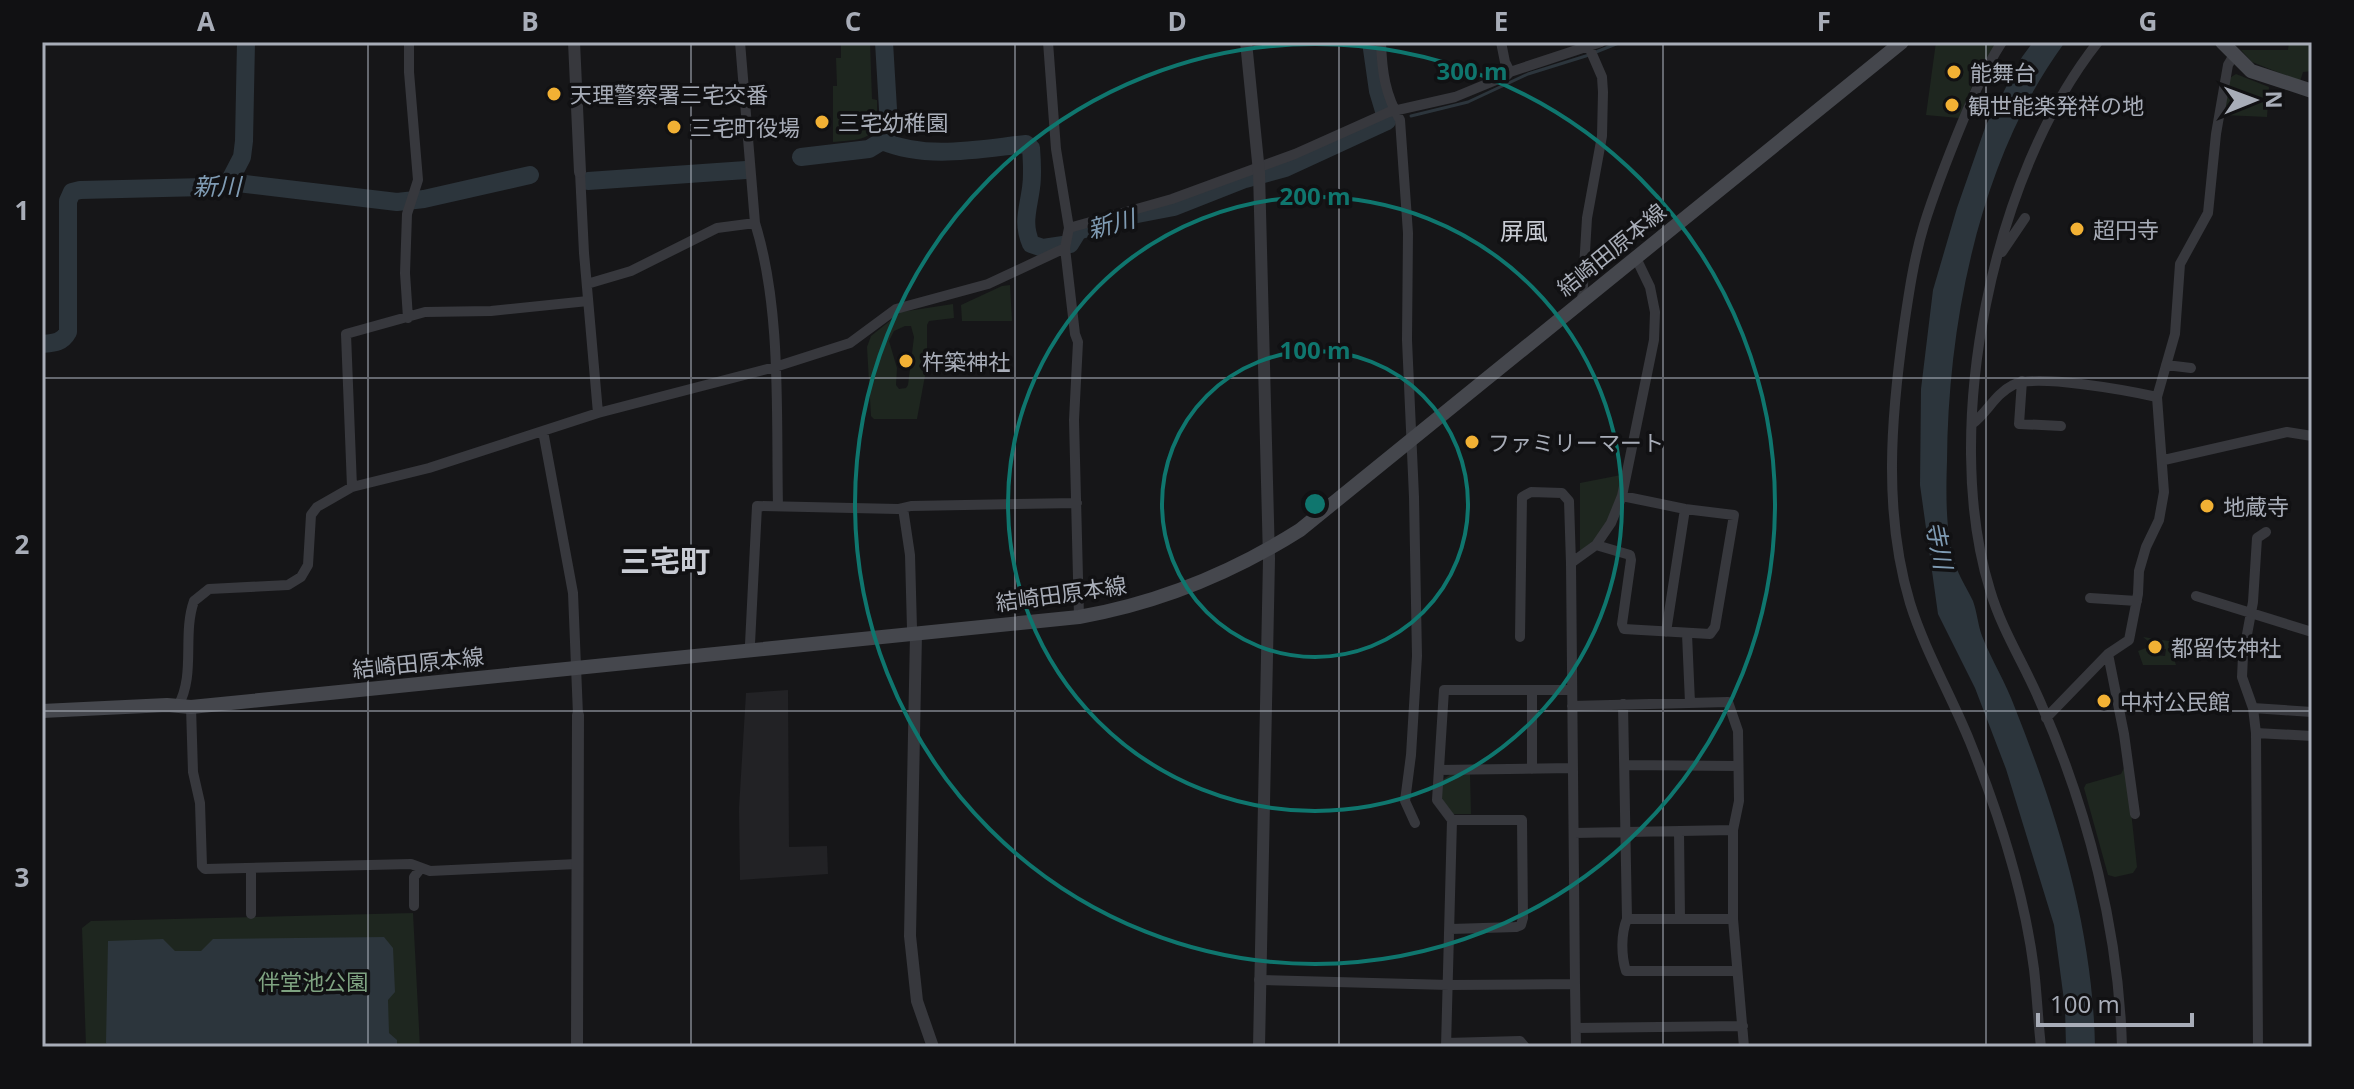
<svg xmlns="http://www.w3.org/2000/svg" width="2354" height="1089" font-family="'Open Sans','Noto Sans JP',sans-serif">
<rect width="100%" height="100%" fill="#161618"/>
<path fill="#222225" d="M788 690 789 847 827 846 828 874 740 880 739 808 746 693Z"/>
<path fill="#1e261f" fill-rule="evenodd" d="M841 42H870L872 99 877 100C878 140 869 139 833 142V86H837L836 58H841Z
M1936 42H1997L1979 69 1959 118 1926 115Z
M2289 42H2312V71L2303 72 2300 81 2252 62 2241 50H2288Z
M2236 74 2269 87 2267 117 2224 115 2228 79Z
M1010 285 1012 321H962L961 305 1002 286Z
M953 304 954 318 929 321 927 325V365L917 419H874L871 416 867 347 871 336 901 312ZM905 326H911L914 337 908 385 906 388 899 389 896 385 897 368 889 341 894 331Z
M1621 475C1621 500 1603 541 1580 551V483Z
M2143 637 2175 642 2173 655 2176 665H2143L2138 651 2146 648 2153 655 2165 656 2166 649 2155 647Z
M2126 764 2137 867 2133 873 2115 877 2108 875 2084 788 2086 784 2121 774Z
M1451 774H1470L1471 814H1453L1441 798V781Z
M413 913 420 1047H86L82 928 91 921Z"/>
<path fill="#2c353c" d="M2033 42H2065C1980 157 1948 321 1947 461 1946 494 1945 537 1957 569 1961 580 1968 590 1973 601 1977 612 1978 625 1982 636 1992 661 2006 683 2015 708 2058 816 2093 929 2095 1047H2066L2065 1008 2054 925 2006 769 1975 688 1938 614 1920 485 1921 389 1933 290 1957 208 1986 125 2022 57Z
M384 937 393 948 395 992 388 1000 389 1033 397 1040V1047H110L106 1043 108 941 163 939 175 951H201L213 939Z"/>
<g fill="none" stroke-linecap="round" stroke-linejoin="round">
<path stroke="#2c353c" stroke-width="3" d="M1596 52 1621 42
M1411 116 1468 102 1528 74 1589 55
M1387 121 1391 120"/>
<path stroke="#2c353c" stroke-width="18" d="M882 141C927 160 979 149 1026 144L1031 148C1032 161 1033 175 1031 188 1028 210 1022 223 1031 244L1043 248 1070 244 1078 231 1127 216 1174 207 1245 179 1285 168 1387 121 1378 91 1371 42
M882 141 889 126 884 42
M801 157 869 149 882 141
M588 181 746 170
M229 182 242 157 244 141 246 42
M42 344C54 343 62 343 68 332V201L72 192 80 190 205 187 229 182 397 202 424 199 530 175"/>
<path stroke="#37383d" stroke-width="10" d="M740 42 755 223C782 309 776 417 778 506
M1048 42 1056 149 1069 228 1065 248 1075 334 1078 342 1074 420 1079 617
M1381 42C1382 72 1385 94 1400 120L1408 233 1407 340 1414 497 1417 656 1411 755 1405 801 1415 823
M1501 42 1505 62 1510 72
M2002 42C1985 68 1974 94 1962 123 1948 157 1935 190 1924 225 1914 258 1909 292 1904 326 1891 417 1883 513 1910 603 1925 651 1951 695 1970 742 1999 814 2024 891 2034 969 2037 995 2038 1021 2041 1047
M2098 42C1993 174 1940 428 1990 590 2002 631 2026 667 2042 706 2088 811 2119 932 2122 1047
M580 172 584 253 598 413
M1069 228 1172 199 1295 154 1389 112 1455 97 1506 76 1510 72 1601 42
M2002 252 2025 218
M587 284 631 271 717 228 755 223
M1582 302 1587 218 1602 136 1603 92 1602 77 1589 47
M408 318 405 273 407 214 418 180 409 72V42
M2166 365 2191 368
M2022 381 2019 424 2061 426
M1972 424C1987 413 1995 394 2013 385 2034 373 2130 391 2157 397
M543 431 573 593 578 715
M2164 460 2287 432 2312 436
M352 487 346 334 425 312 491 311 588 301
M903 508 910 555 912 629 916 634
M1596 545 1630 555 1631 560 1622 624 1624 629 1710 634 1715 627 1734 515 1685 509 1622 496
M2196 596 2312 632
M2090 598 2137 601
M1666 632 1685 509
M1687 634 1690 703
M1520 637 1522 497 1531 492 1562 493 1569 501 1571 563
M748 651 750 644 757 506 898 509 911 506 1077 503
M2108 654 2124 734 2135 814
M1532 691V769
M1623 704 1627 919C1621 933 1621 956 1626 971H1736
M178 706C196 674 182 635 194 601L209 589 288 585 301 577 308 565 311 515 317 507 352 487 429 468 598 413 775 367 850 343 896 309 988 284 1065 248
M1572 706 1728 702 1738 731 1739 801 1733 830V919L1744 1047
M191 707 193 772 200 803 202 866 205 869 411 864 430 871 577 864
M2253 708 2312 712
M2046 718 2108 654 2129 640 2138 594 2139 571 2146 547 2159 520 2164 492 2157 397 2175 334 2180 264 2208 213 2216 134 2228 65 2235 53
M2256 733 2312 736
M1625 765 1738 766
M1439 770 1573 768
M1679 832 1680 918
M1574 833 1733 830
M251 870V914
M414 906V877L421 868
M1627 919H1733
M1451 929 1516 927 1521 925 1523 918 1522 820H1452
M1259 980 1449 985 1575 984 1571 563 1596 545 1611 523 1622 496 1654 340 1655 312 1650 287 1636 258
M1575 984 1576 1047
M1576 1028 1743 1026
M1446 1043 1520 1041 1525 1047
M1446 1047 1452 820 1437 800 1444 690H1571
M2258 1047 2256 733 2253 708 2242 677 2243 656 2253 602 2257 538 2266 532"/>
<path stroke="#37383d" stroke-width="12" d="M574 42 580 172
M1246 42 1259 172 1269 559 1259 1047
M916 634 910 936 917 1001 933 1047
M577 1047 578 715"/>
<path stroke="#45474d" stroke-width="14" d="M2222 42 2251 71 2312 91
M42 711 167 705 191 707 1079 617C1159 603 1232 573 1300 530L1902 42"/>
</g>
<path fill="none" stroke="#a8adb8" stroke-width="2" stroke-opacity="0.55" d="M368 42V1047M691 42V1047M1015 42V1047M1339 42V1047M1663 42V1047M1986 42V1047M42 378H2312M42 711H2312"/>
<g fill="none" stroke="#0f766e" stroke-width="4">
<circle cx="1315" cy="504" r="153"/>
<circle cx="1315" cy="504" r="307"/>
<circle cx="1315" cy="504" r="460"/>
</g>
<g fill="#f2b134" stroke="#111113" stroke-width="3">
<circle cx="1954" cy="72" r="8"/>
<circle cx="554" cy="94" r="8"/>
<circle cx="1952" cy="105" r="8"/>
<circle cx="822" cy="122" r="8"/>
<circle cx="674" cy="127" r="8"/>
<circle cx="2077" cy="229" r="8"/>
<circle cx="906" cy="361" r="8"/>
<circle cx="1472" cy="442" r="8"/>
<circle cx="2207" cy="506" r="8"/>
<circle cx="2155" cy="647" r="8"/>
<circle cx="2104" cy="701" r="8"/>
</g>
<g text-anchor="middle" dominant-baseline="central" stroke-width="7" stroke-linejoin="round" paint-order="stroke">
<g font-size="22" fill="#a8adb8" stroke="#111113" text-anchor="start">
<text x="1970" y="72">能舞台</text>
<text x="570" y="94">天理警察署三宅交番</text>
<text x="1968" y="105">観世能楽発祥の地</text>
<text x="838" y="122">三宅幼稚園</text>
<text x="690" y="127">三宅町役場</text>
<text x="2093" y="229">超円寺</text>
<text x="922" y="361">杵築神社</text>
<text x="1488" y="442">ファミリーマート</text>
<text x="2223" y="506">地蔵寺</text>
<text x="2171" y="647">都留伎神社</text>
<text x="2120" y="701">中村公民館</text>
</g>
<g font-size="22" fill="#a8adb8" stroke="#111113">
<text transform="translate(1611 249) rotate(-39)">結崎田原本線</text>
<text transform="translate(1061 593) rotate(-8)">結崎田原本線</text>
<text transform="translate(418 662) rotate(-6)">結崎田原本線</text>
</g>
<g font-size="22" fill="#7fa381" stroke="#111113">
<text x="313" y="981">伴堂池公園</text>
</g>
<g font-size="24" font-style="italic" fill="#7f9bb3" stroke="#111113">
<text x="217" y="185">新川</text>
<text transform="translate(1111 223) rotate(-15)">新川</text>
<text transform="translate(1940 545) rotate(79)">寺川</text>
</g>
<g font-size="24" fill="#c9ccd4" stroke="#111113">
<text x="1524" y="230">屏風</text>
</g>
<g font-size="30" font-weight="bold" fill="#c9ccd4" stroke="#111113">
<text x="665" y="560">三宅町</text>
</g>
</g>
<circle cx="1315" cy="504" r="12" fill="#0f766e" stroke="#111113" stroke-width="4"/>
<g font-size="24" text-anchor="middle" font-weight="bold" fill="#0f766e" stroke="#111113" stroke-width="7" stroke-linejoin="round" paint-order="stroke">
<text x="1472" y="80">300 m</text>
<text x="1315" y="205">200 m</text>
<text x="1315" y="359">100 m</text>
</g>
<rect width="2354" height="1089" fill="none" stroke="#111113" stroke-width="88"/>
<g transform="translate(2254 100) rotate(89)" stroke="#111113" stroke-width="6" paint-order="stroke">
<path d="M0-6L14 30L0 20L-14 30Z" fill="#a8adb8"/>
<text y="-12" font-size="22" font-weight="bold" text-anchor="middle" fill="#a8adb8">N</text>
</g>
<path d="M2038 1013v12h154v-12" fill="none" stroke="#a8adb8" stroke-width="4"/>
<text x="2050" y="1013" font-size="24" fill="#a8adb8" stroke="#111113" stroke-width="6" paint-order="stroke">100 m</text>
<rect x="44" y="44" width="2266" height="1001" fill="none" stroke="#a8adb8" stroke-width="3"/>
<g font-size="26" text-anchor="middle" font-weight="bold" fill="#a8adb8">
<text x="206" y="31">A</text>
<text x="530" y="31">B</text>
<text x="853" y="31">C</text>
<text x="1177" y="31">D</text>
<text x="1501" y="31">E</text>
<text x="1824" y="31">F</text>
<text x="2148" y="31">G</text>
<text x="22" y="220">1</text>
<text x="22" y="554">2</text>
<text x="22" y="887">3</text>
</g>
</svg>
